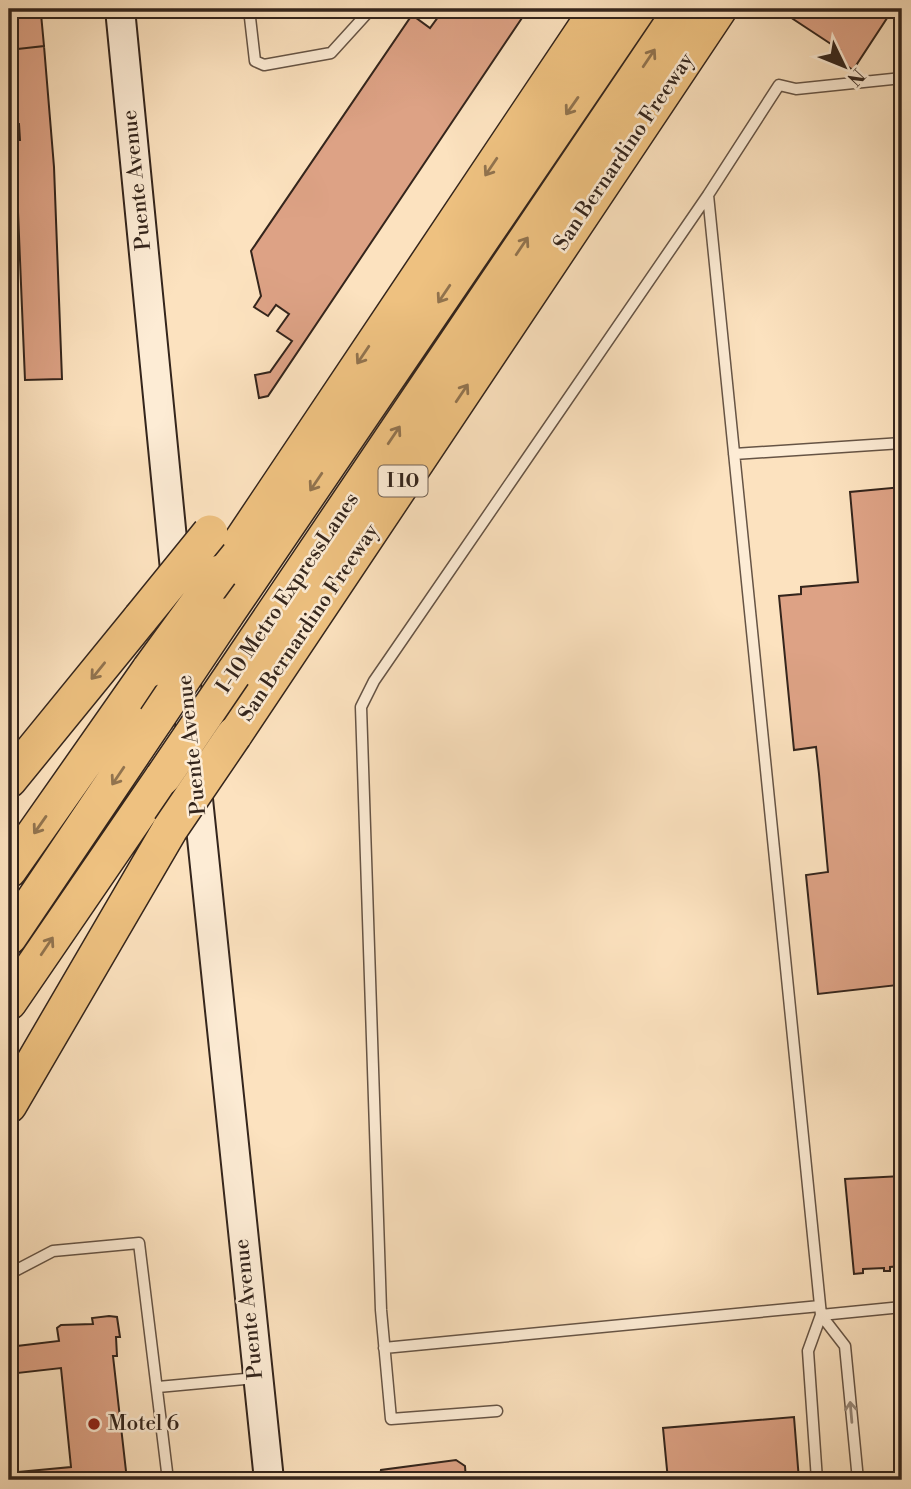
<svg xmlns="http://www.w3.org/2000/svg" width="911" height="1489" font-family="'Libre Bodoni',serif">
<rect width="100%" height="100%" fill="#fce2bf"/>
<filter id="stains"><feTurbulence type="fractalNoise" baseFrequency=".00286" numOctaves="4"/><feColorMatrix values="0 0 0 0 .2 0 0 0 0 .09 0 0 0 0 .02 0 0 0 .5 -.17"/></filter>
<radialGradient id="worn" r=".72"><stop offset=".6" stop-color="#630" stop-opacity="0"/><stop offset="1" stop-color="#630" stop-opacity=".3"/></radialGradient>
<path fill="#dda285" stroke="#34251c" stroke-width="2" d="M444 9H528L268 396 259 398 255 375 270 372 292 341 277 331 289 314 276 305 268 316 254 307 261 296 251 251 412 15 430 28Z
M795 9H893L853 70 835 58 840 50 790 17Z
M34 10V15L41 14 44 46 9 50V17L25 16V11Z
M44 46 54 167 62 379 25 380 15 140H20L19 124 9 125V50Z
M902 487V1040L897 985 818 994 806 875 828 872 819 774 816 747 794 750 779 596 801 594V587L858 582 850 492Z
M902 1176V1266L890 1267V1271H884V1268L863 1269V1273L854 1274 845 1179Z
M109 1316 117 1317 120 1337H116L117 1356H113L127 1480H9V1382L18 1472 71 1467 61 1368 9 1374V1347L59 1341 57 1328 61 1325 93 1324 92 1318Z
M794 1417 799 1480H668L663 1428Z
M456 1460 465 1466 466 1480H379L381 1470Z"/>
<g fill="none" stroke-linecap="round" stroke-linejoin="round">
<defs>
<path id="lane" d="M249 9 255 61 264 65 331 53 371 9
M708 195 821 1315 808 1351 817 1480
M734 454 902 443
M9 1274 53 1251 139 1243 168 1480
M821 1315 845 1346 858 1480
M821 1315 902 1307
M384 1348 820 1306
M158 1387 256 1378
M497 1411 391 1419 381 1310 361 707 374 681 708 195 779 85 796 89 902 78"/>
<path id="secondary" d="M120 9 177 590
M184 665 269 1480"/>
<path id="highway" d="M220 573 598 9
M225 616 638 9
M233 674 682 9
M234 735 719 9
M9 780 141 618
M9 870 150 669
M9 937 156 719
M9 1002 163 777
M9 1105 170 829"/>
</defs>
<use href="#lane" stroke="#665445" stroke-width="13"/>
<use href="#secondary" stroke="#34251c" stroke-width="32"/>
<use href="#highway" stroke="#34251c" stroke-width="38"/>
<use href="#lane" stroke="#fdecd5" stroke-width="10"/>
<use href="#secondary" stroke="#fdecd5" stroke-width="28"/>
<use href="#highway" stroke="#eec180" stroke-width="35"/>
<defs>
<path id="highway-bridge" d="M141 618 210 533
M150 669 220 573
M156 719 225 616
M163 777 233 674
M170 829 234 735"/>
</defs>
<use href="#highway-bridge" stroke="#34251c" stroke-width="38" stroke-linecap="butt"/>
<use href="#highway-bridge" stroke="#eec180" stroke-width="35"/>
</g>
<defs><path id="oneway-shaft" d="M-6 0H5M1.5-3L5.5 0L1.5 3" fill="none" stroke-width="1.6" stroke-linecap="round" stroke-linejoin="round" transform="scale(1.75)"/></defs>
<g stroke="#91734e">
<use href="#oneway-shaft" transform="translate(649 58) rotate(-56)"/>
<use href="#oneway-shaft" transform="translate(572 106) rotate(125)"/>
<use href="#oneway-shaft" transform="translate(491 167) rotate(124)"/>
<use href="#oneway-shaft" transform="translate(522 246) rotate(-56)"/>
<use href="#oneway-shaft" transform="translate(444 294) rotate(124)"/>
<use href="#oneway-shaft" transform="translate(363 355) rotate(124)"/>
<use href="#oneway-shaft" transform="translate(462 393) rotate(-56)"/>
<use href="#oneway-shaft" transform="translate(394 435) rotate(-56)"/>
<use href="#oneway-shaft" transform="translate(316 482) rotate(124)"/>
<use href="#oneway-shaft" transform="translate(98 671) rotate(129)"/>
<use href="#oneway-shaft" transform="translate(118 776) rotate(124)"/>
<use href="#oneway-shaft" transform="translate(40 825) rotate(125)"/>
<use href="#oneway-shaft" transform="translate(47 946) rotate(-56)"/>
</g>
<use stroke="#988878" href="#oneway-shaft" transform="translate(851 1412) rotate(-95)"/>
<circle fill="#8f2418" stroke="#fdecd5" stroke-width="2.5" cx="94" cy="1424" r="7"/>
<g text-anchor="middle" dominant-baseline="central" stroke-width="5" stroke-linejoin="round" paint-order="stroke">
<rect fill="#fdecd5" stroke="#706154" stroke-width="2" x="378.5" y="465.5" width="49" height="31" rx="5"/>
<g font-size="19" font-weight="bold" fill="#34251c">
<text x="403" y="481">I 10</text>
</g>
<g font-size="21" fill="#34251c" stroke="#fdecd5">
<text transform="translate(624 152) rotate(-56)">San Bernardino Freeway</text>
<text transform="translate(137 180) rotate(-96)">Puente Avenue</text>
<text transform="translate(288 593) rotate(-56)">I-10 Metro ExpressLanes</text>
<text transform="translate(309 623) rotate(-56)">San Bernardino Freeway</text>
<text transform="translate(192 745) rotate(-96)">Puente Avenue</text>
<text transform="translate(249 1309) rotate(-96)">Puente Avenue</text>
</g>
<g font-size="21" fill="#34251c" stroke="#fdecd5" text-anchor="start">
<text x="108" y="1424">Motel 6</text>
</g>
</g>
<rect width="911" height="1489" fill="none" stroke="#fce2bf" stroke-width="35"/>
<rect x="10" y="10" width="890" height="1468" fill="none" stroke="#34251c" stroke-width="3.5"/>
<rect x="18" y="18" width="876" height="1454" fill="none" stroke="#34251c" stroke-width="2"/>
<g transform="translate(844 66) rotate(133)" stroke="#fdecd5" stroke-width="5" paint-order="stroke">
<path d="M0-5L12 26L0 18L-12 26Z" fill="#34251c"/>
<text y="-10" font-size="19" font-weight="bold" text-anchor="middle" fill="#34251c">N</text>
</g>
<rect width="100%" height="100%" filter="url(#stains)"/>
<rect width="100%" height="100%" fill="url(#worn)"/>
</svg>
